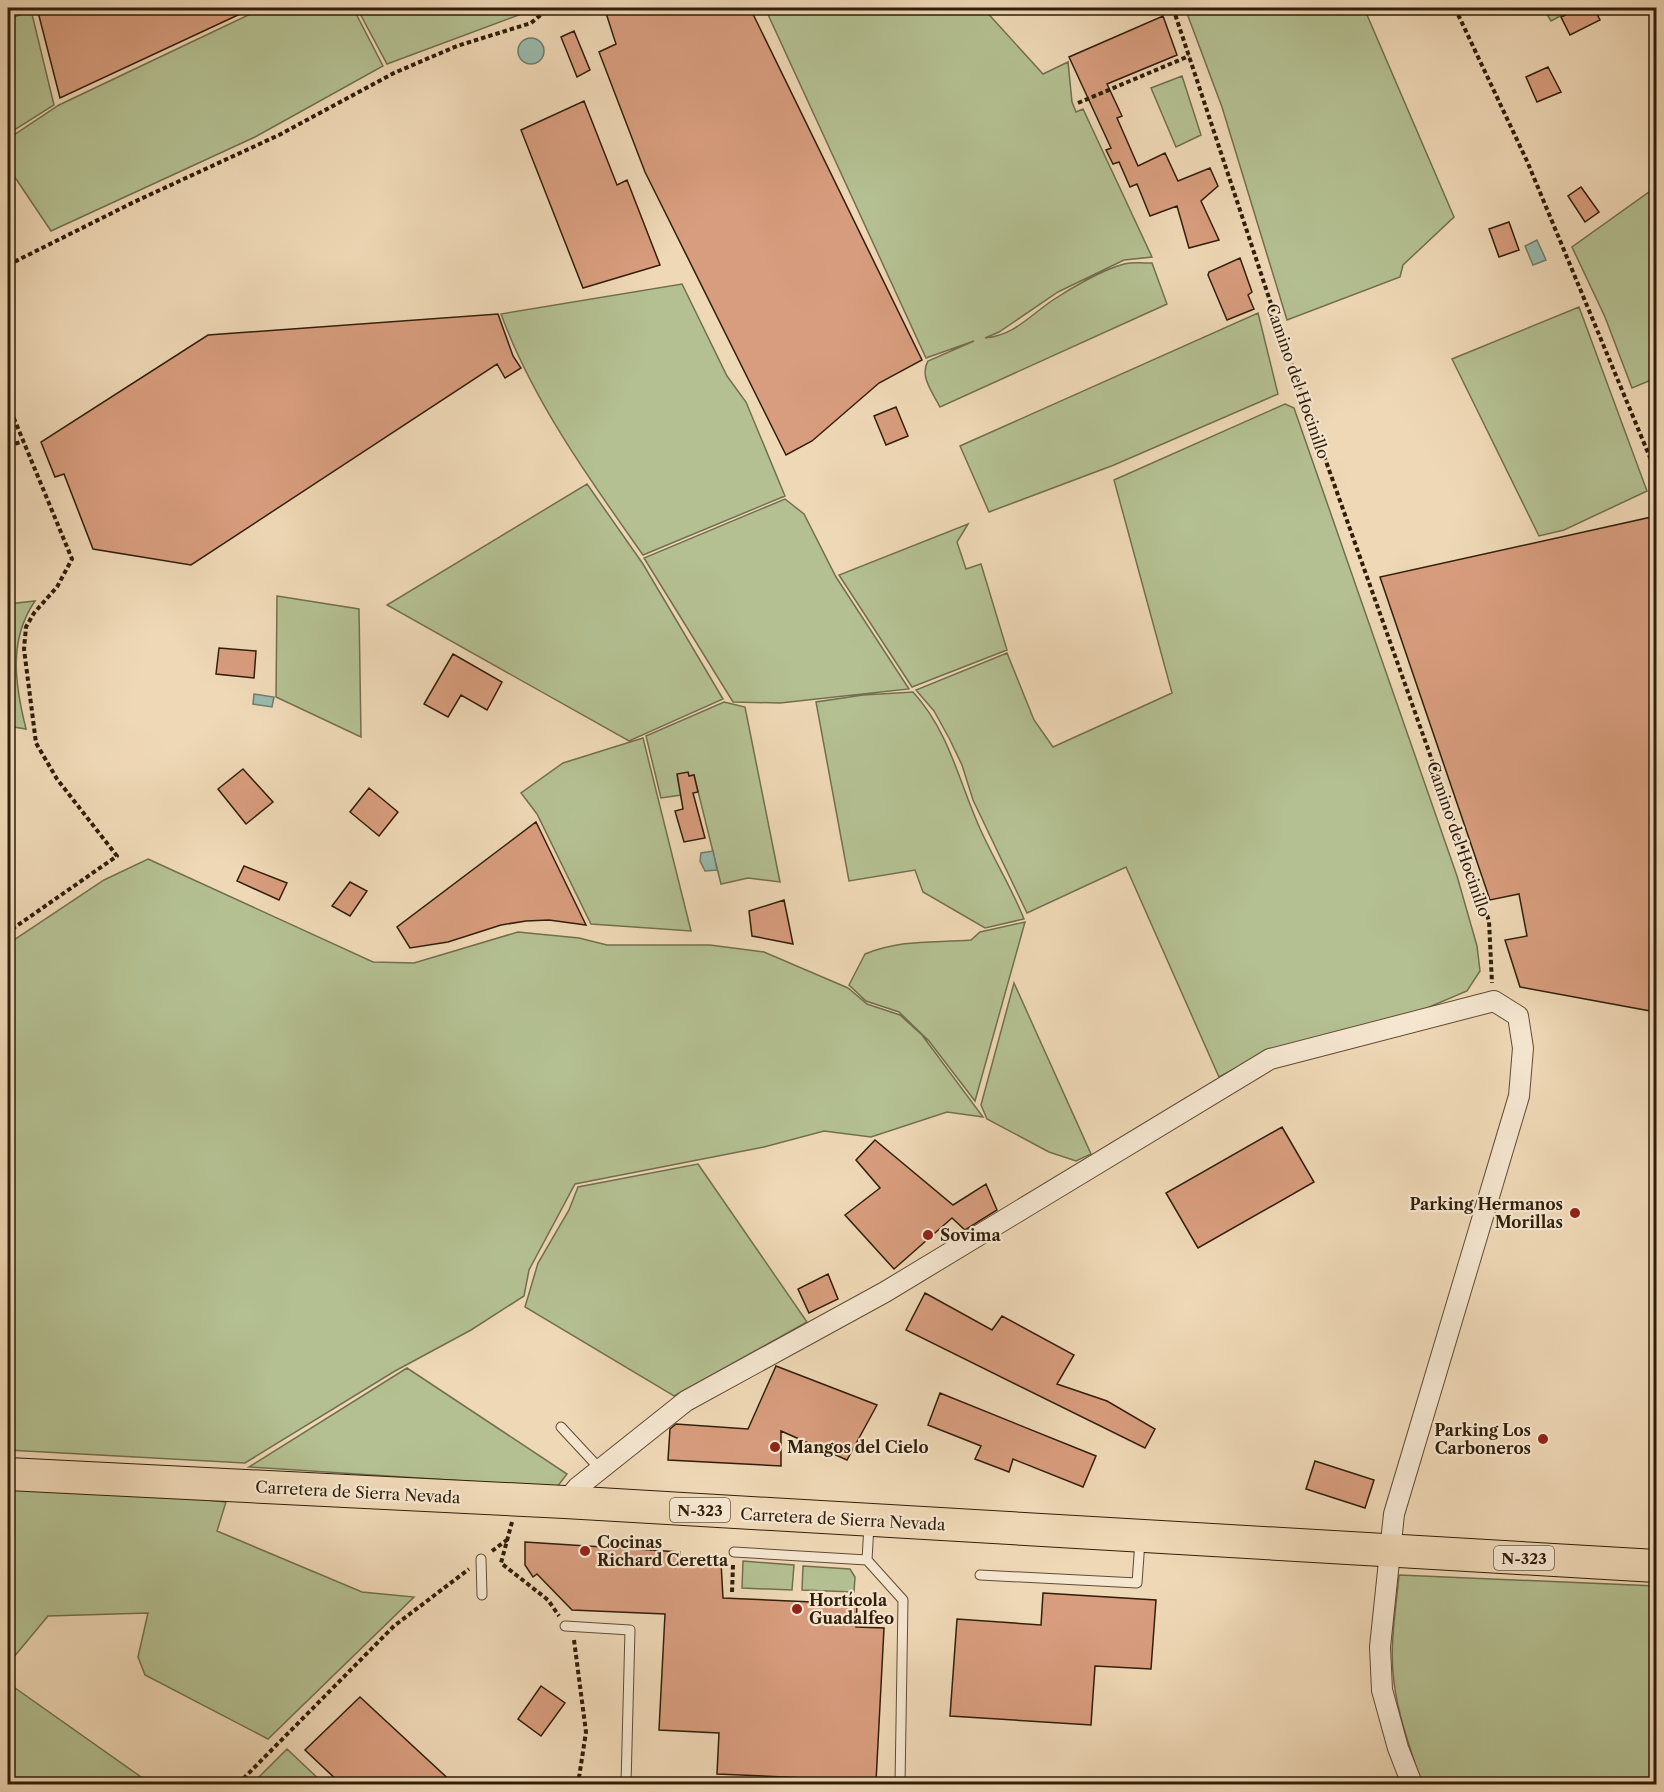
<svg xmlns="http://www.w3.org/2000/svg" width="1664" height="1792" font-family="'Libre Caslon Text',serif">
<rect width="100%" height="100%" fill="#efd8b6"/>
<filter id="stains"><feTurbulence type="fractalNoise" baseFrequency=".00333" numOctaves="4"/><feColorMatrix values="0 0 0 0 .2 0 0 0 0 .09 0 0 0 0 .02 0 0 0 .5 -.17"/></filter>
<radialGradient id="worn" r=".72"><stop offset=".6" stop-color="#630" stop-opacity="0"/><stop offset="1" stop-color="#630" stop-opacity=".3"/></radialGradient>
<path fill="#b4c092" stroke="#726f4e" stroke-width="1.5" d="M263 8H353L383 66 255 137 51 231 8 167V139L59 105Z
M357 8H530L524 13 387 64Z
M765 8H983L1043 74 1068 62 1072 102 1076 112 1083 109 1152 257 1124 260 1058 292 999 332 985 338C1015 335 1029 316 1053 300 1071 288 1102 270 1124 264 1132 262 1143 263 1152 263L1167 304 940 407C933 393 919 376 928 361L974 341 926 358Z
M1185 8H1364L1454 217 1403 265 1400 277 1287 320 1222 107Z
M1543 8H1575L1551 21Z
M31 10 54 105 8 134V20Z
M1182 76 1201 135 1176 147 1151 88Z
M1656 187V378L1632 388 1605 317 1572 247Z
M682 284 727 376 746 402 785 496 643 555C590 480 533 401 501 314Z
M1579 307 1647 491 1564 530 1539 536 1452 359Z
M1258 313 1278 394 1114 465 989 512 960 446Z
M1285 404 1294 408 1457 876 1477 946 1480 971 1467 991 1408 1016 1274 1048 1219 1077 1126 867 1027 913 973 800 962 765 949 738 934 711 916 690 1007 653 1034 720 1053 747 1172 693 1114 480Z
M587 484 643 564 723 699 629 741 387 605Z
M785 499 804 514 836 577 909 689 780 703 733 702 644 558Z
M968 524 957 542 966 569 981 564 1007 650 912 687 839 575Z
M277 596 359 609 361 737 276 697Z
M35 601C8 640 15 685 26 729L8 726V604Z
M913 692C948 730 958 778 978 824 992 857 1011 886 1024 919L985 928 923 892 915 870 849 881 816 702 863 695Z
M724 702 745 707 780 882 748 878 721 884 694 775 678 778 681 795 661 798 646 736Z
M643 738 691 931 591 924 537 814 521 793 563 763Z
M148 859 373 962 414 963 518 932 579 938 607 945H710L764 952 848 988 867 1004 900 1015 922 1035 983 1117 947 1112 871 1137 824 1131 764 1147 575 1184 529 1270 524 1296 471 1330 395 1371 245 1463 8 1450V944L104 880Z
M1025 922 975 1101 929 1041 899 1012 866 1001 849 985 865 954C903 939 932 943 971 940L980 932Z
M1014 983 1091 1154 1076 1161 1049 1152 987 1119 981 1105Z
M698 1164 807 1322 674 1396 525 1307 538 1263 569 1210 578 1187Z
M407 1368 567 1474 557 1487 249 1467Z
M8 1486 132 1492 226 1502 217 1531 362 1592 414 1597 268 1739 145 1675 138 1657 148 1613 48 1616 8 1664Z
M743 1561 794 1565 792 1590 742 1588Z
M803 1566 850 1569 855 1577 854 1592 802 1590Z
M1399 1575 1656 1586V1784H1422C1411 1751 1398 1716 1394 1682 1389 1647 1396 1610 1399 1575Z
M8 1683 151 1784H8Z
M287 1749 324 1784H252Z"/>
<path fill="#9abaad" stroke="#707c6b" stroke-width="1.5" d="M518 51a13 13 0 1 1 26 0a13 13 0 1 1-26 0Z
M1537 240 1546 260 1533 265 1525 246Z
M254 694 274 697 272 707 253 704Z
M713 851 717 870 705 871 700 861 701 853Z"/>
<path fill="#d89d7e" stroke="#311e09" stroke-width="1.5" d="M37 8H253L60 98Z
M627 8H750L922 360 879 383 812 441 786 455 645 172 599 52 616 44 606 13Z
M1581 8H1594L1600 20 1570 35 1561 17Z
M1163 16 1177 55 1107 84 1122 116 1117 118 1138 166 1165 153 1178 181 1210 168 1218 186 1201 201 1219 240 1189 248 1177 206 1150 216 1137 184 1130 187 1119 162 1113 164 1106 150 1111 148 1069 57Z
M574 31 590 70 577 77 561 37Z
M1548 67 1561 92 1537 102 1526 77Z
M584 101 617 185 627 180 660 265 583 288 521 130Z
M1581 187 1599 212 1585 222 1568 196Z
M1509 222 1519 250 1499 257 1489 229Z
M1240 258 1252 292 1248 295 1254 309 1227 320 1208 275 1209 272Z
M498 314 513 356 521 368 505 378 497 364 191 565 93 549 64 474 55 477 41 442 208 335Z
M896 407 908 436 886 445 874 416Z
M1656 516V1012L1520 987 1505 940 1527 936 1519 894 1490 900 1380 577Z
M219 648 256 651 254 678 216 674Z
M453 654 502 682 487 710 461 695 448 717 424 704Z
M243 769 273 802 246 824 218 789Z
M688 772 689 776 694 775 698 792 693 793 705 838 684 842 675 811 683 809 677 774Z
M369 788 398 812 379 836 350 812Z
M536 822 586 925 549 920 526 921 501 925 448 942 410 948 397 927Z
M244 866 287 883 279 900 237 881Z
M350 882 367 891 350 916 332 906Z
M784 900 793 944 752 936 749 911Z
M1282 1127 1314 1182 1198 1248 1166 1193Z
M875 1140 953 1205 986 1184 997 1210 965 1230 952 1218 894 1269 845 1215 880 1188 856 1160Z
M828 1274 838 1299 809 1313 798 1289Z
M925 1293 992 1330 1002 1316 1074 1355 1057 1384 1107 1401 1155 1429 1145 1448 906 1330Z
M776 1366 877 1405 847 1460 781 1431V1466L668 1460 670 1429 676 1424 748 1429Z
M940 1393 1096 1456 1083 1487 1013 1459 1009 1472 975 1459 981 1446 928 1425Z
M1315 1461 1374 1480 1365 1508 1306 1489Z
M525 1542 680 1552 681 1564 721 1562 723 1598 857 1604 856 1627 884 1628 876 1782 828 1785V1779L717 1774 719 1733 659 1730 665 1614 572 1610 537 1574 533 1577 525 1565Z
M1043 1593 1156 1600 1151 1669 1095 1666 1091 1725 950 1716 957 1619 1041 1625Z
M541 1686 565 1703 541 1736 518 1719Z
M360 1697 455 1785H342L305 1750Z"/>
<g fill="none" stroke-linecap="round" stroke-linejoin="round">
<defs>
<path id="service" d="M561 1427 600 1469
M869 1525 867 1560 903 1600 900 1784
M734 1552 867 1560
M481 1559 482 1595
M980 1575 1137 1583 1140 1541
M565 1626 630 1630 626 1784"/>
<path id="minor" d="M565 1502 578 1487 686 1401 885 1292 1270 1059 1494 1001 1518 1016 1523 1048 1519 1096 1394 1514 1380 1647 1382 1690 1398 1748 1412 1784"/>
<path id="trunk" d="M8 1474 565 1502 1656 1566"/>
</defs>
<use href="#service" stroke="#604c34" stroke-width="11"/>
<use href="#minor" stroke="#604c34" stroke-width="22"/>
<use href="#trunk" stroke="#311e09" stroke-width="34"/>
<path stroke="#311e09" stroke-width="4" stroke-dasharray="4.5 3" stroke-linecap="butt" d="M1173 8 1283 340 1489 921 1492 983
M1455 8 1527 161 1656 472
M1078 103 1189 56
M8 265 134 202 279 135 394 73 457 46 531 23 549 8
M8 404 72 559 57 587 34 613 26 627 24 649 36 743 57 779 117 856 8 932
M8 446 24 441
M512 1522 501 1563 548 1600 559 1616
M492 1551 508 1539
M732 1592 733 1565
M574 1640 586 1732 578 1784
M238 1784 394 1626 469 1569"/>
<use href="#service" stroke="#f5e6d0" stroke-width="9"/>
<use href="#minor" stroke="#f5e6d0" stroke-width="20"/>
<use href="#trunk" stroke="#efd8b6" stroke-width="32"/>
</g>
<g fill="#8f2418" stroke="#f5e6d0" stroke-width="2">
<circle cx="1575" cy="1213" r="6"/>
<circle cx="928" cy="1235" r="6"/>
<circle cx="1543" cy="1439" r="6"/>
<circle cx="775" cy="1447" r="6"/>
<circle cx="585" cy="1551" r="6"/>
<circle cx="797" cy="1609" r="6"/>
</g>
<g text-anchor="middle" dominant-baseline="central" stroke-width="4.5" stroke-linejoin="round" paint-order="stroke">
<g fill="#f5e6d0" stroke="#6c5a45" stroke-width="1.5">
<rect x="670" y="1498" width="60" height="24" rx="4.5"/>
<rect x="1494" y="1546" width="60" height="24" rx="4.5"/>
</g>
<g font-size="15" font-weight="bold" fill="#311e09">
<text x="700" y="1510">N-323</text>
<text x="1524" y="1558">N-323</text>
</g>
<g font-size="16" fill="#311e09" stroke="#f5e6d0">
<text transform="translate(1298 381) rotate(71)">Camino del Hocinillo</text>
<text transform="translate(1459 839) rotate(71)">Camino del Hocinillo</text>
<text transform="translate(358 1492) rotate(3)">Carretera de Sierra Nevada</text>
<text transform="translate(843 1519) rotate(3)">Carretera de Sierra Nevada</text>
</g>
<g font-size="16" font-weight="bold" fill="#311e09" stroke="#f5e6d0" text-anchor="start">
<text x="1563" y="1204" text-anchor="end">Parking Hermanos<tspan x="1563" dy="18">Morillas</tspan></text>
<text x="940" y="1235">Sovima</text>
<text x="1531" y="1430" text-anchor="end">Parking Los<tspan x="1531" dy="18">Carboneros</tspan></text>
<text x="787" y="1447">Mangos del Cielo</text>
<text x="597" y="1542">Cocinas<tspan x="597" dy="18">Richard Ceretta</tspan></text>
<text x="809" y="1600">Hortícola<tspan x="809" dy="18">Guadalfeo</tspan></text>
</g>
</g>
<rect width="1664" height="1792" fill="none" stroke="#efd8b6" stroke-width="30"/>
<rect x="9" y="9" width="1646" height="1774" fill="none" stroke="#311e09" stroke-width="3"/>
<rect x="15" y="15" width="1634" height="1762" fill="none" stroke="#311e09" stroke-width="1.5"/>
<rect width="100%" height="100%" filter="url(#stains)"/>
<rect width="100%" height="100%" fill="url(#worn)"/>
</svg>
